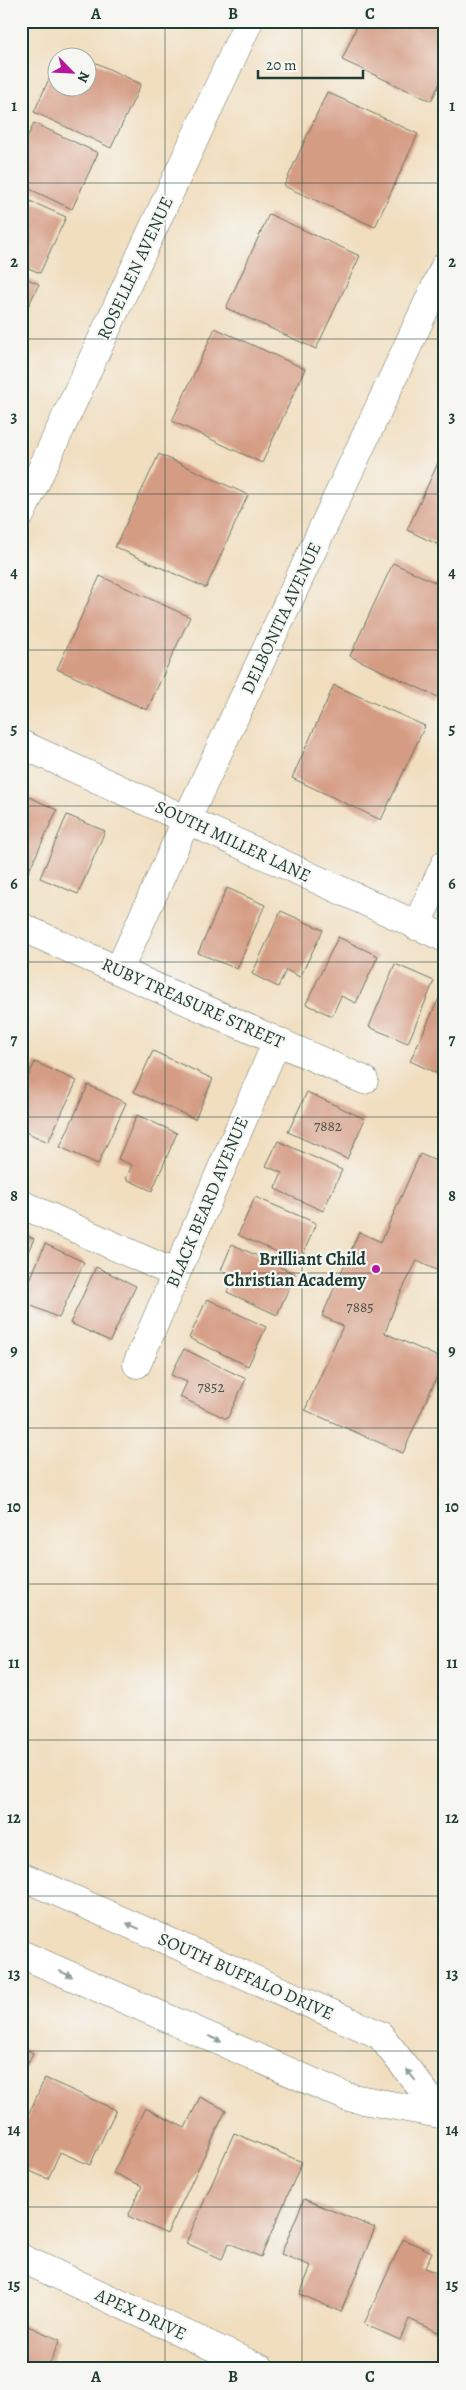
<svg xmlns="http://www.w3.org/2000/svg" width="466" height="2390" font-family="Alegreya,serif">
<rect width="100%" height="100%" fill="#f6f6f2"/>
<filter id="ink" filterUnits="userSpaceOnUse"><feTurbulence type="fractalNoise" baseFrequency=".02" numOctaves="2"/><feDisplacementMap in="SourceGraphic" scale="10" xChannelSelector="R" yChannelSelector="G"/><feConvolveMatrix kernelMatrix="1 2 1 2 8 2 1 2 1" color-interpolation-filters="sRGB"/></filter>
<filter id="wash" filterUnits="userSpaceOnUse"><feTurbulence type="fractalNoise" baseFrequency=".0096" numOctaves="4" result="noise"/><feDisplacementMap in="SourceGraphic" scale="20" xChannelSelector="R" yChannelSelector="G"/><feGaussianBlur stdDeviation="1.12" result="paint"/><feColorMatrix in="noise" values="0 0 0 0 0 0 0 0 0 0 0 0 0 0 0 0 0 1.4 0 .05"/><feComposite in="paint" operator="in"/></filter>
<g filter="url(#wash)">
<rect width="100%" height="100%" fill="#f1debf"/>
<g id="blocks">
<path fill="#d59c84" d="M359 21H445V73L431 101 342 60Z
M88 59 141 84 111 148 34 112 50 77 58 80V88H88Z
M327 92 418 134 375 227 284 186Z
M34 123 98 153 72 209 21 185V151Z
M21 197 66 217 40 273 21 265Z
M269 214 360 256 316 349 226 308Z
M21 276 39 284 21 321Z
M215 328 305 369 262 463 172 421Z
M445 448V548L407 530Z
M159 454 248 495 206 588 115 547Z
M393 563 445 587V688L440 698 350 656Z
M100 576 190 617 147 710 57 669Z
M334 685 425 726 381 820 292 778Z
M21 793 57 810 27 875 21 872Z
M67 815 105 831 78 894 40 878Z
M227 888 265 905 237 969 198 953Z
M281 911 323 930 300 977 286 970 278 987 252 974Z
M338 937 378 956 356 1003 341 996 332 1016 306 1004Z
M395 964 434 981 408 1043 369 1027Z
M439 998 445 1001V1077L410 1061Z
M153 1051 213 1079 195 1119 134 1092Z
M35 1062 77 1081 48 1142 21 1130V1092Z
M88 1085 126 1103 98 1164 60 1147Z
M307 1092 365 1119 347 1159 288 1132Z
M137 1115 177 1133 152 1191 126 1179 132 1165 118 1159Z
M278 1141 342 1170 323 1211 275 1189 282 1173 266 1166Z
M420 1154 445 1165V1274L417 1261 398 1298 385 1333 445 1360V1380L437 1376 403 1453 305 1410 343 1326 322 1316 359 1232 381 1242Z
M255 1197 316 1223 300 1262 238 1235Z
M21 1233 34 1239 21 1266Z
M45 1244 84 1262 59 1318 21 1301Z
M232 1244 295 1274 277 1315 227 1292 234 1277 221 1270Z
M96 1267 136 1286 110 1341 70 1323Z
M207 1299 266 1327 248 1366 189 1338Z
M184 1349 246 1379 227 1419 180 1397 187 1382 171 1375Z
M21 2047 33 2053 21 2078Z
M45 2078 116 2110 90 2165 60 2152 48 2179 21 2167V2131Z
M200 2097 226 2110 167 2234 128 2216 142 2186 113 2173 145 2108 185 2128Z
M234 2133 302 2162 261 2257 229 2243 222 2259 186 2243Z
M304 2199 375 2228 341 2312 300 2294 311 2266 281 2254Z
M403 2239 432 2252 425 2268 445 2277V2317L438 2332 409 2319 400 2340 364 2324Z
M21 2323 60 2340 48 2367 52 2369H21Z"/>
</g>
</g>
<g filter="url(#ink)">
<use href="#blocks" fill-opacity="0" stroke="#687565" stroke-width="1"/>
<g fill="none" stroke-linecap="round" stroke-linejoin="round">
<defs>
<path id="street" d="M21 514 249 21
M21 744 445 938
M416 926 445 864
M21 927 364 1080
M119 970 187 819 445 266
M21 1204 176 1274
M137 1364 277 1041
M21 2258 261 2369"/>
<path id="secondary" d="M21 1876 380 2035 441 2113
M21 1954 347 2097 445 2115"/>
</defs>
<use href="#street" stroke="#687565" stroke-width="29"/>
<use href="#secondary" stroke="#687565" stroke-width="29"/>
<use href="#street" stroke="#fff" stroke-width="28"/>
<use href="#secondary" stroke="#fff" stroke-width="28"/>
</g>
<defs><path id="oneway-solid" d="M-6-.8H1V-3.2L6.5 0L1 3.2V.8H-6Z" transform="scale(1.25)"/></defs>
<g fill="#8f9e9a">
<use href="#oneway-solid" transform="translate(133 1926) rotate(-156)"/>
<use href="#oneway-solid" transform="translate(66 1974) rotate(24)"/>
<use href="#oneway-solid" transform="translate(215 2039) rotate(24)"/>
<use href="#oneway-solid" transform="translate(411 2075) rotate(-128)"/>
</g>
</g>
<path fill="none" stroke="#1f3d34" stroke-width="1" stroke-opacity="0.55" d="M165 21V2369M302 21V2369M21 183H445M21 339H445M21 494H445M21 650H445M21 806H445M21 962H445M21 1117H445M21 1273H445M21 1428H445M21 1584H445M21 1740H445M21 1896H445M21 2051H445M21 2207H445"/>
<circle fill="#b5179e" stroke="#f6f6f2" stroke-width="2" cx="376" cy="1269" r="5"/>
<g text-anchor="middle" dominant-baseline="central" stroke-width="4.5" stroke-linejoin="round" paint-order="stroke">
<g font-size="15" fill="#4c5548">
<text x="328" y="1126">7882</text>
<text x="360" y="1307">7885</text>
<text x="211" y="1387">7852</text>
</g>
<g font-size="18" fill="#1f3d34" stroke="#f6f6f2">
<text transform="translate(135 268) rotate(-65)">ROSELLEN AVENUE</text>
<text transform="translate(281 618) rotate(-65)">DELBONITA AVENUE</text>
<text transform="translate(233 841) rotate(25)">SOUTH MILLER LANE</text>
<text transform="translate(193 1003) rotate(24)">RUBY TREASURE STREET</text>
<text transform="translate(207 1202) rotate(-67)">BLACK BEARD AVENUE</text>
<text transform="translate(246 1976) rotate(24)">SOUTH BUFFALO DRIVE</text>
<text transform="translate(141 2314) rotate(25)">APEX DRIVE</text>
</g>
<g font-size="18" font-weight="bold" fill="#1f3d34" stroke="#f6f6f2" text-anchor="end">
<text x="366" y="1259">Brilliant Child<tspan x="366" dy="21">Christian Academy</tspan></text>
</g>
</g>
<rect width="466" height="2390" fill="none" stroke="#f6f6f2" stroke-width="55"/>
<g transform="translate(72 72) rotate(114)"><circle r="24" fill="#f6f6f2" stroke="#a0aca6"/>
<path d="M0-4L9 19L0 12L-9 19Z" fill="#b5179e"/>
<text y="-8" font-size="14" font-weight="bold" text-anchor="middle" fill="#1f3d34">N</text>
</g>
<path d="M258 70v8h105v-8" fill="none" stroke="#1f3d34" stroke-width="2.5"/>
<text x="266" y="70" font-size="15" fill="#1f3d34" stroke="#f6f6f2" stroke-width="4" paint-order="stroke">20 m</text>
<rect x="28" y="28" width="410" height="2334" fill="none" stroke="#1f3d34" stroke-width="2"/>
<g font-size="16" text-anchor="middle" font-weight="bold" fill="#1f3d34">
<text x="96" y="19">A</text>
<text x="233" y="19">B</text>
<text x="370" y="19">C</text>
<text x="14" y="111">1</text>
<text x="452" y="111">1</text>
<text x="14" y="267">2</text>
<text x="452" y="267">2</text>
<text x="14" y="422">3</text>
<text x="452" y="422">3</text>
<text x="14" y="578">4</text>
<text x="452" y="578">4</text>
<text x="14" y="734">5</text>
<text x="452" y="734">5</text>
<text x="14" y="889">6</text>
<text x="452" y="889">6</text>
<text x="14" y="1045">7</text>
<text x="452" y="1045">7</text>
<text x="14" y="1201">8</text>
<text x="452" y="1201">8</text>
<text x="14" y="1356">9</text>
<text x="452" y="1356">9</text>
<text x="14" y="1512">10</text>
<text x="452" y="1512">10</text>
<text x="14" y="1668">11</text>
<text x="452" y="1668">11</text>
<text x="14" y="1823">12</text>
<text x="452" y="1823">12</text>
<text x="14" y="1979">13</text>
<text x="452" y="1979">13</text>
<text x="14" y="2135">14</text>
<text x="452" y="2135">14</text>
<text x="14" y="2290">15</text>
<text x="452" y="2290">15</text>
<text x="96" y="2382">A</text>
<text x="233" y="2382">B</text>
<text x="370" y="2382">C</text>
</g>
</svg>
